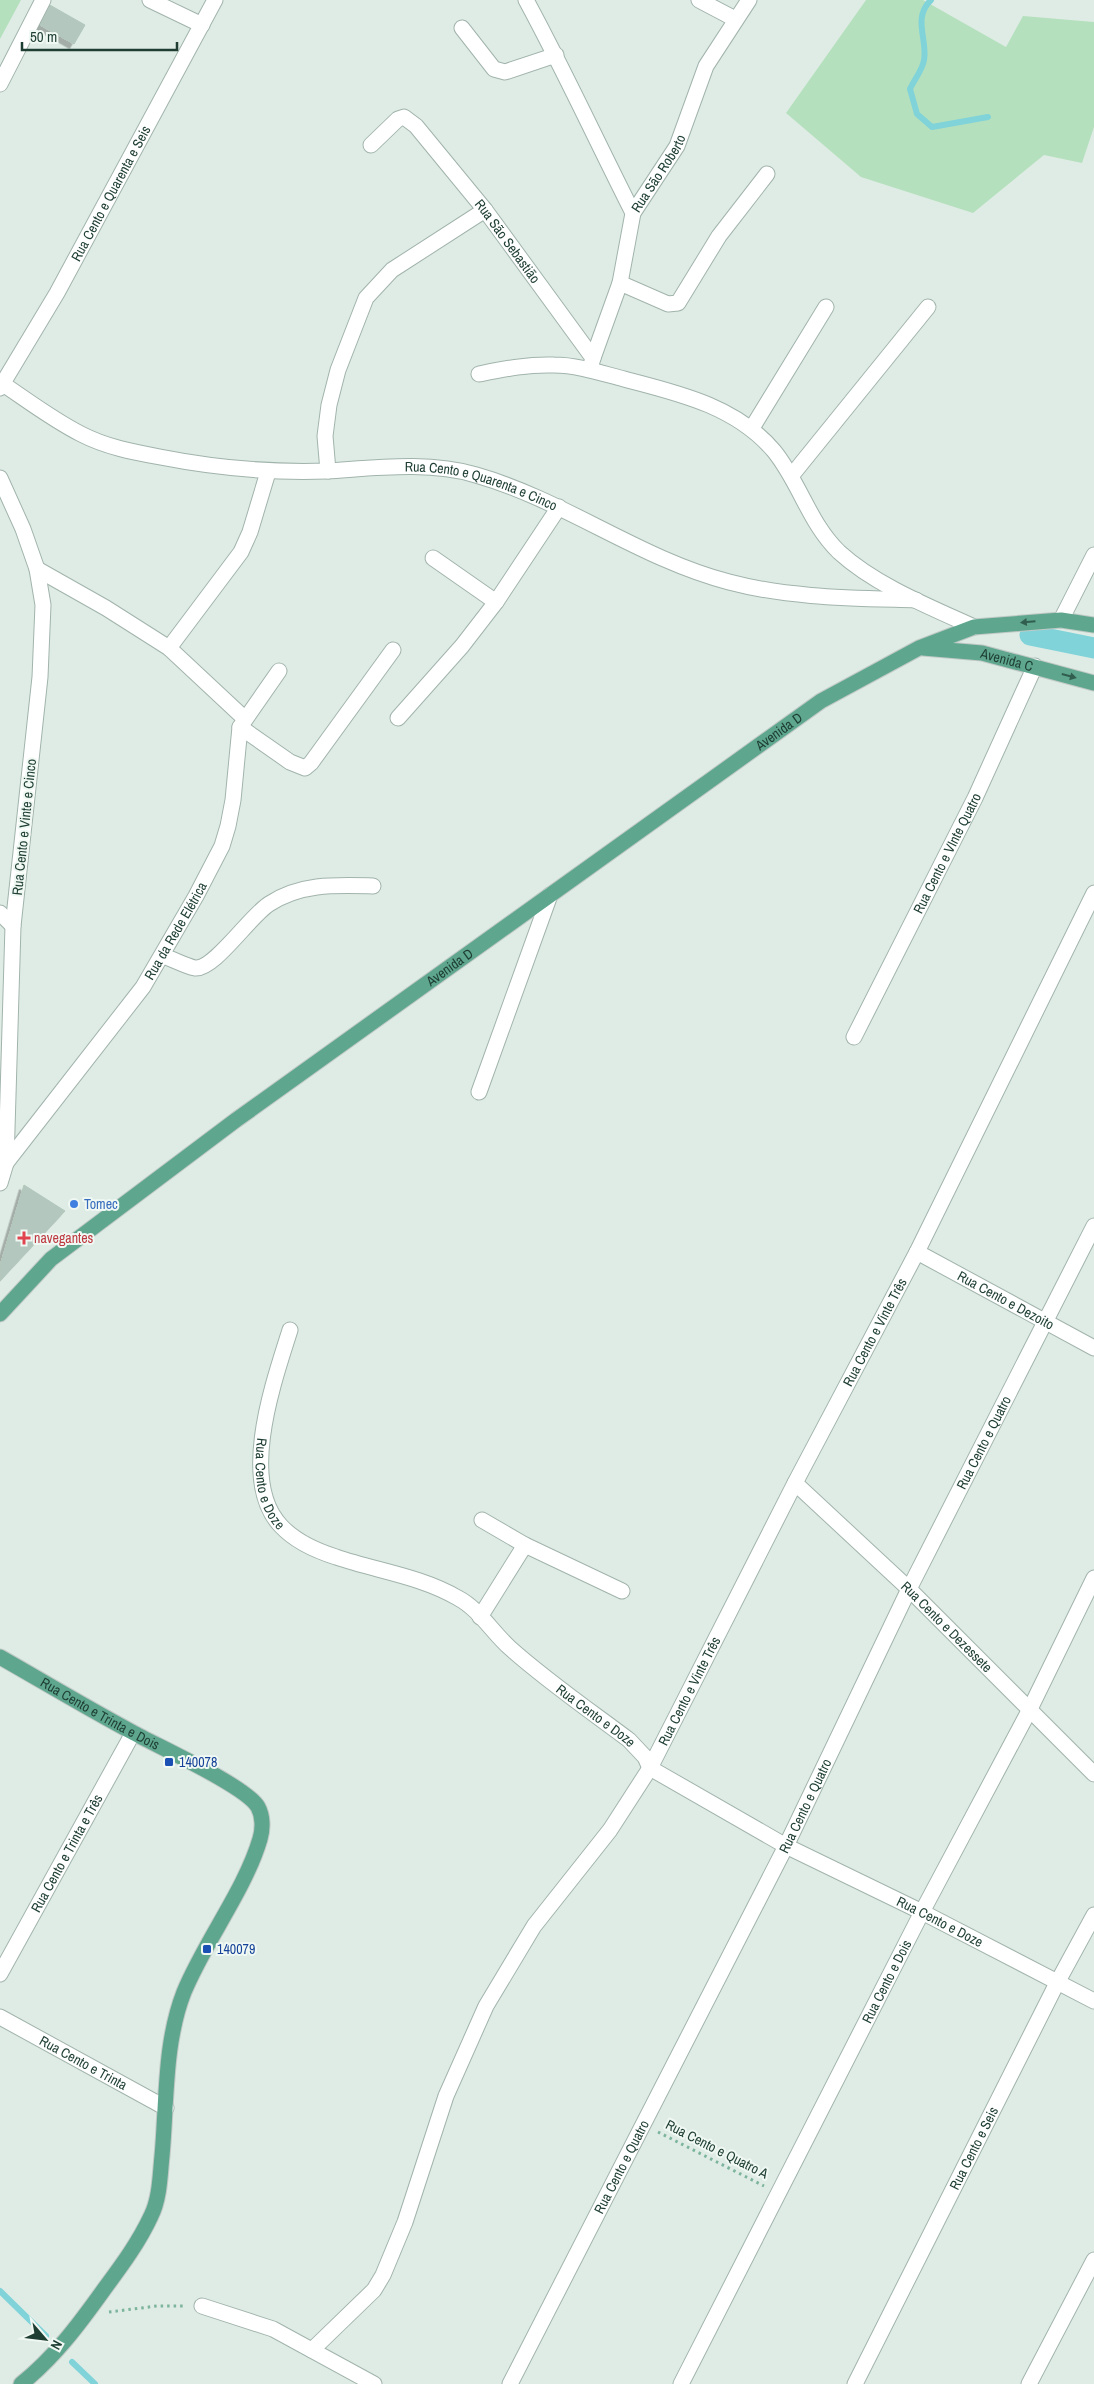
<svg xmlns="http://www.w3.org/2000/svg" width="1094" height="2384" font-family="'Archivo Narrow',sans-serif">
<defs>
<filter id="shadow"><feDropShadow dx="-4.5" dy="4.5" stdDeviation="0" flood-color="#0004"/></filter>
</defs>
<rect width="100%" height="100%" fill="#dfece5"/>
<path fill="#b5e0bd" d="M0 0H21L0 39Z
M866 0H923L1006 47 1023 16 1094 22V127L1082 163 1044 155 973 213 861 177 786 113Z"/>
<g fill="none" stroke-linecap="round" stroke-linejoin="round">
<path stroke="#80d3d9" stroke-width="6" d="M931 0C912 18 928 40 924 60 923 69 914 80 910 89L917 114 932 127 988 117
M0 2291 46 2336
M72 2362 95 2384"/>
<path stroke="#80d3d9" stroke-width="21" d="M1030 635 1094 648"/>
</g>
<path fill="#b4c7be" stroke="#b1c7bc" filter="url(#shadow)" d="M48 4 85 25 74 44 40 25Z
M24 1185 65 1211 0 1281V1266Z"/>
<g fill="none" stroke-linecap="round" stroke-linejoin="round">
<defs>
<g id="minor">
<path d="M150 0 202 25"/>
<path d="M526 0C564 70 597 142 633 213"/>
<path d="M699 0 735 19"/>
<path d="M462 28 494 69 505 72 556 55"/>
<path d="M0 84 43 0"/>
<path id="s1" d="M371 145 398 119 404 117 416 126 485 210 593 358 591 365"/>
<path d="M620 283 668 304 678 303 719 236 767 174"/>
<path id="s2" d="M593 358 620 283 633 213 677 146 706 66 749 0"/>
<path d="M479 374C504 369 528 364 554 365 577 365 601 373 624 379 678 393 736 406 774 451 800 483 809 523 839 552 875 585 930 607 974 627"/>
<path id="s3" d="M0 382C27 400 53 420 81 434 106 447 133 452 160 457 216 468 270 473 327 471 375 468 429 461 476 475 564 500 640 559 729 582 789 598 854 598 916 600"/>
<path id="s4" d="M0 388 57 293 215 0"/>
<path d="M752 428 826 307"/>
<path d="M328 471 325 436 329 405 338 370 366 298 392 270 485 210"/>
<path d="M792 475 928 307"/>
<path d="M0 478 23 529 37 569 43 605 40 677 13 926 6 1163 0 1183"/>
<path d="M433 558 496 602"/>
<path d="M37 569 106 608 169 648 244 718"/>
<path d="M1061 620 1094 555"/>
<path d="M169 648 241 552 250 532 268 472"/>
<path d="M398 718 462 646 496 602 559 507"/>
<path d="M240 727 290 762 305 768 311 763 393 650"/>
<path d="M0 913 13 926"/>
<path d="M163 956C173 959 185 966 195 968 214 970 250 916 269 904 301 883 336 885 373 886"/>
<path id="s5" d="M854 1037 975 798 1035 666"/>
<path d="M479 1092 550 895"/>
<path id="s6" d="M6 1163 143 987 196 896 222 846 228 826 233 800 240 727 279 671"/>
<path id="s7" d="M917 1252 1094 1348"/>
<path id="s8" d="M290 1330C274 1381 238 1481 281 1526 295 1541 317 1551 336 1557 377 1571 420 1576 458 1598 479 1609 492 1632 510 1648 547 1681 589 1710 629 1740L645 1757 650 1768 786 1846 922 1912 1094 2001"/>
<path id="s9" d="M795 1483 909 1589 1094 1774"/>
<path d="M482 1520 525 1545 622 1591"/>
<path d="M480 1617 525 1545"/>
<path id="s10" d="M0 1974 133 1733"/>
<path id="s11" d="M0 2017 166 2108"/>
<path d="M202 2306 273 2329 374 2384"/>
<path id="s12" d="M312 2350 374 2290 383 2275 405 2222 446 2096 486 2006 534 1926 610 1830 650 1768 795 1483 917 1252 1094 893"/>
<path id="s13" d="M510 2384 786 1846 909 1589 1094 1226"/>
<path id="s14" d="M681 2384 922 1912 1029 1711 1094 1578"/>
<path id="s15" d="M855 2384 1057 1983 1094 1915"/>
<path d="M1029 2384 1094 2260"/>
</g>
<g id="major">
<path id="s16" d="M923 648 982 653 1094 683"/>
<path id="s17" d="M0 1314 51 1259 236 1120 821 701 919 648 974 627 1061 620 1094 625"/>
<path id="s18" d="M0 1657C44 1682 87 1708 132 1732 157 1746 246 1786 258 1807 263 1816 263 1829 260 1839 245 1890 205 1941 184 1992 164 2043 167 2101 162 2156 160 2175 160 2198 151 2216 139 2242 122 2265 105 2288 80 2323 55 2357 21 2384"/>
</g>
</defs>
<use href="#minor" stroke="#a1b4ac" stroke-width="17"/>
<use href="#major" stroke="#c0c9c6" stroke-width="17"/>
<path stroke="#7cb49d" stroke-width="3" stroke-dasharray="2.5 4" stroke-linecap="butt" d="M658 2132 764 2186
M109 2312 157 2306H185"/>
<use href="#minor" stroke="#fff" stroke-width="15"/>
<use href="#major" stroke="#5ea78e" stroke-width="15"/>
</g>
<defs><path id="oneway-solid" d="M-6-.8H1V-3.2L6.5 0L1 3.2V.8H-6Z" transform="scale(1.25)"/></defs>
<g fill="#315e4e">
<use href="#oneway-solid" transform="translate(1028 622) rotate(175)"/>
<use href="#oneway-solid" transform="translate(1069 676) rotate(15)"/>
</g>
<circle fill="#3f7fe0" stroke="#f0f8f3" stroke-width="2" cx="74" cy="1204" r="5"/>
<path fill="#e0444e" stroke="#f0f8f3" stroke-width="2" d="M21.5 1230.5h5v5h5v5h-5v5h-5v-5h-5v-5h5z"/>
<g fill="#1a4fb4" stroke="#f0f8f3" stroke-width="2">
<rect x="164" y="1757" width="10" height="10" rx="2.5"/>
<rect x="202" y="1944" width="10" height="10" rx="2.5"/>
</g>
<g text-anchor="middle" dominant-baseline="central" stroke-width="4" stroke-linejoin="round" paint-order="stroke">
<g font-size="14" fill="#1e3e33" stroke="#f0f8f3">
<text stroke="none"><textPath href="#s2" startOffset="198">Rua São Roberto</textPath></text>
<text stroke="none"><textPath href="#s4" startOffset="224">Rua Cento e Quarenta e Seis</textPath></text>
<text stroke="none"><textPath href="#s1" startOffset="206">Rua São Sebastião</textPath></text>
<text stroke="none"><textPath href="#s3" startOffset="504">Rua Cento e Quarenta e Cinco</textPath></text>
<text stroke="none"><textPath href="#s16" startOffset="85">Avenida C</textPath></text>
<text stroke="none"><textPath href="#s17" startOffset="974">Avenida D</textPath></text>
<text transform="translate(24 827) rotate(-84)">Rua Cento e Vinte e Cinco</text>
<text stroke="none"><textPath href="#s5" startOffset="206">Rua Cento e VInte Quatro</textPath></text>
<text stroke="none"><textPath href="#s6" startOffset="288">Rua da Rede Elétrica</textPath></text>
<text stroke="none"><textPath href="#s17" startOffset="569">Avenida D</textPath></text>
<text stroke="none"><textPath href="#s7" startOffset="101">Rua Cento e Dezoito</textPath></text>
<text stroke="none"><textPath href="#s12" startOffset="1172">Rua Cento e Vinte Três</textPath></text>
<text stroke="none"><textPath href="#s13" startOffset="1054">Rua Cento e Quatro</textPath></text>
<text stroke="none"><textPath href="#s8" startOffset="159">Rua Cento e Doze</textPath></text>
<text stroke="none"><textPath href="#s9" startOffset="209">Rua Cento e Dezessete</textPath></text>
<text stroke="none"><textPath href="#s12" startOffset="768">Rua Cento e Vinte Três</textPath></text>
<text stroke="none"><textPath href="#s18" startOffset="115">Rua Cento e Trinta e Dois</textPath></text>
<text stroke="none"><textPath href="#s8" startOffset="579">Rua Cento e Doze</textPath></text>
<text stroke="none"><textPath href="#s13" startOffset="649">Rua Cento e Quatro</textPath></text>
<text stroke="none"><textPath href="#s10" startOffset="138">Rua Cento e Trinta e Três</textPath></text>
<text stroke="none"><textPath href="#s8" startOffset="984">Rua Cento e Doze</textPath></text>
<text stroke="none"><textPath href="#s14" startOffset="452">Rua Cento e Dois</textPath></text>
<text stroke="none"><textPath href="#s11" startOffset="95">Rua Cento e Trinta</textPath></text>
<text transform="translate(717 2149) rotate(27)">Rua Cento e Quatro A</text>
<text stroke="none"><textPath href="#s15" startOffset="264">Rua Cento e Seis</textPath></text>
<text stroke="none"><textPath href="#s13" startOffset="244">Rua Cento e Quatro</textPath></text>
</g>
<g font-size="14" fill="#366cbe" stroke="#f0f8f3" text-anchor="start">
<text x="84" y="1204">Tomec</text>
</g>
<g font-size="14" fill="#be3a42" stroke="#f0f8f3" text-anchor="start">
<text x="34" y="1238">navegantes</text>
</g>
<g font-size="14" fill="#164399" stroke="#f0f8f3" text-anchor="start">
<text x="179" y="1762">140078</text>
<text x="217" y="1949">140079</text>
</g>
</g>
<g transform="translate(45 2339) rotate(118)" stroke="#f0f8f3" stroke-width="4" paint-order="stroke">
<path d="M0-4L9 19L0 12L-9 19Z" fill="#1e3e33"/>
<text y="-8" font-size="14" font-weight="bold" text-anchor="middle" fill="#1e3e33">N</text>
</g>
<path d="M22 42v8h155v-8" fill="none" stroke="#1e3e33" stroke-width="2.5"/>
<text x="30" y="42" font-size="15" fill="#1e3e33" stroke="#f0f8f3" stroke-width="4" paint-order="stroke">50 m</text>
</svg>
